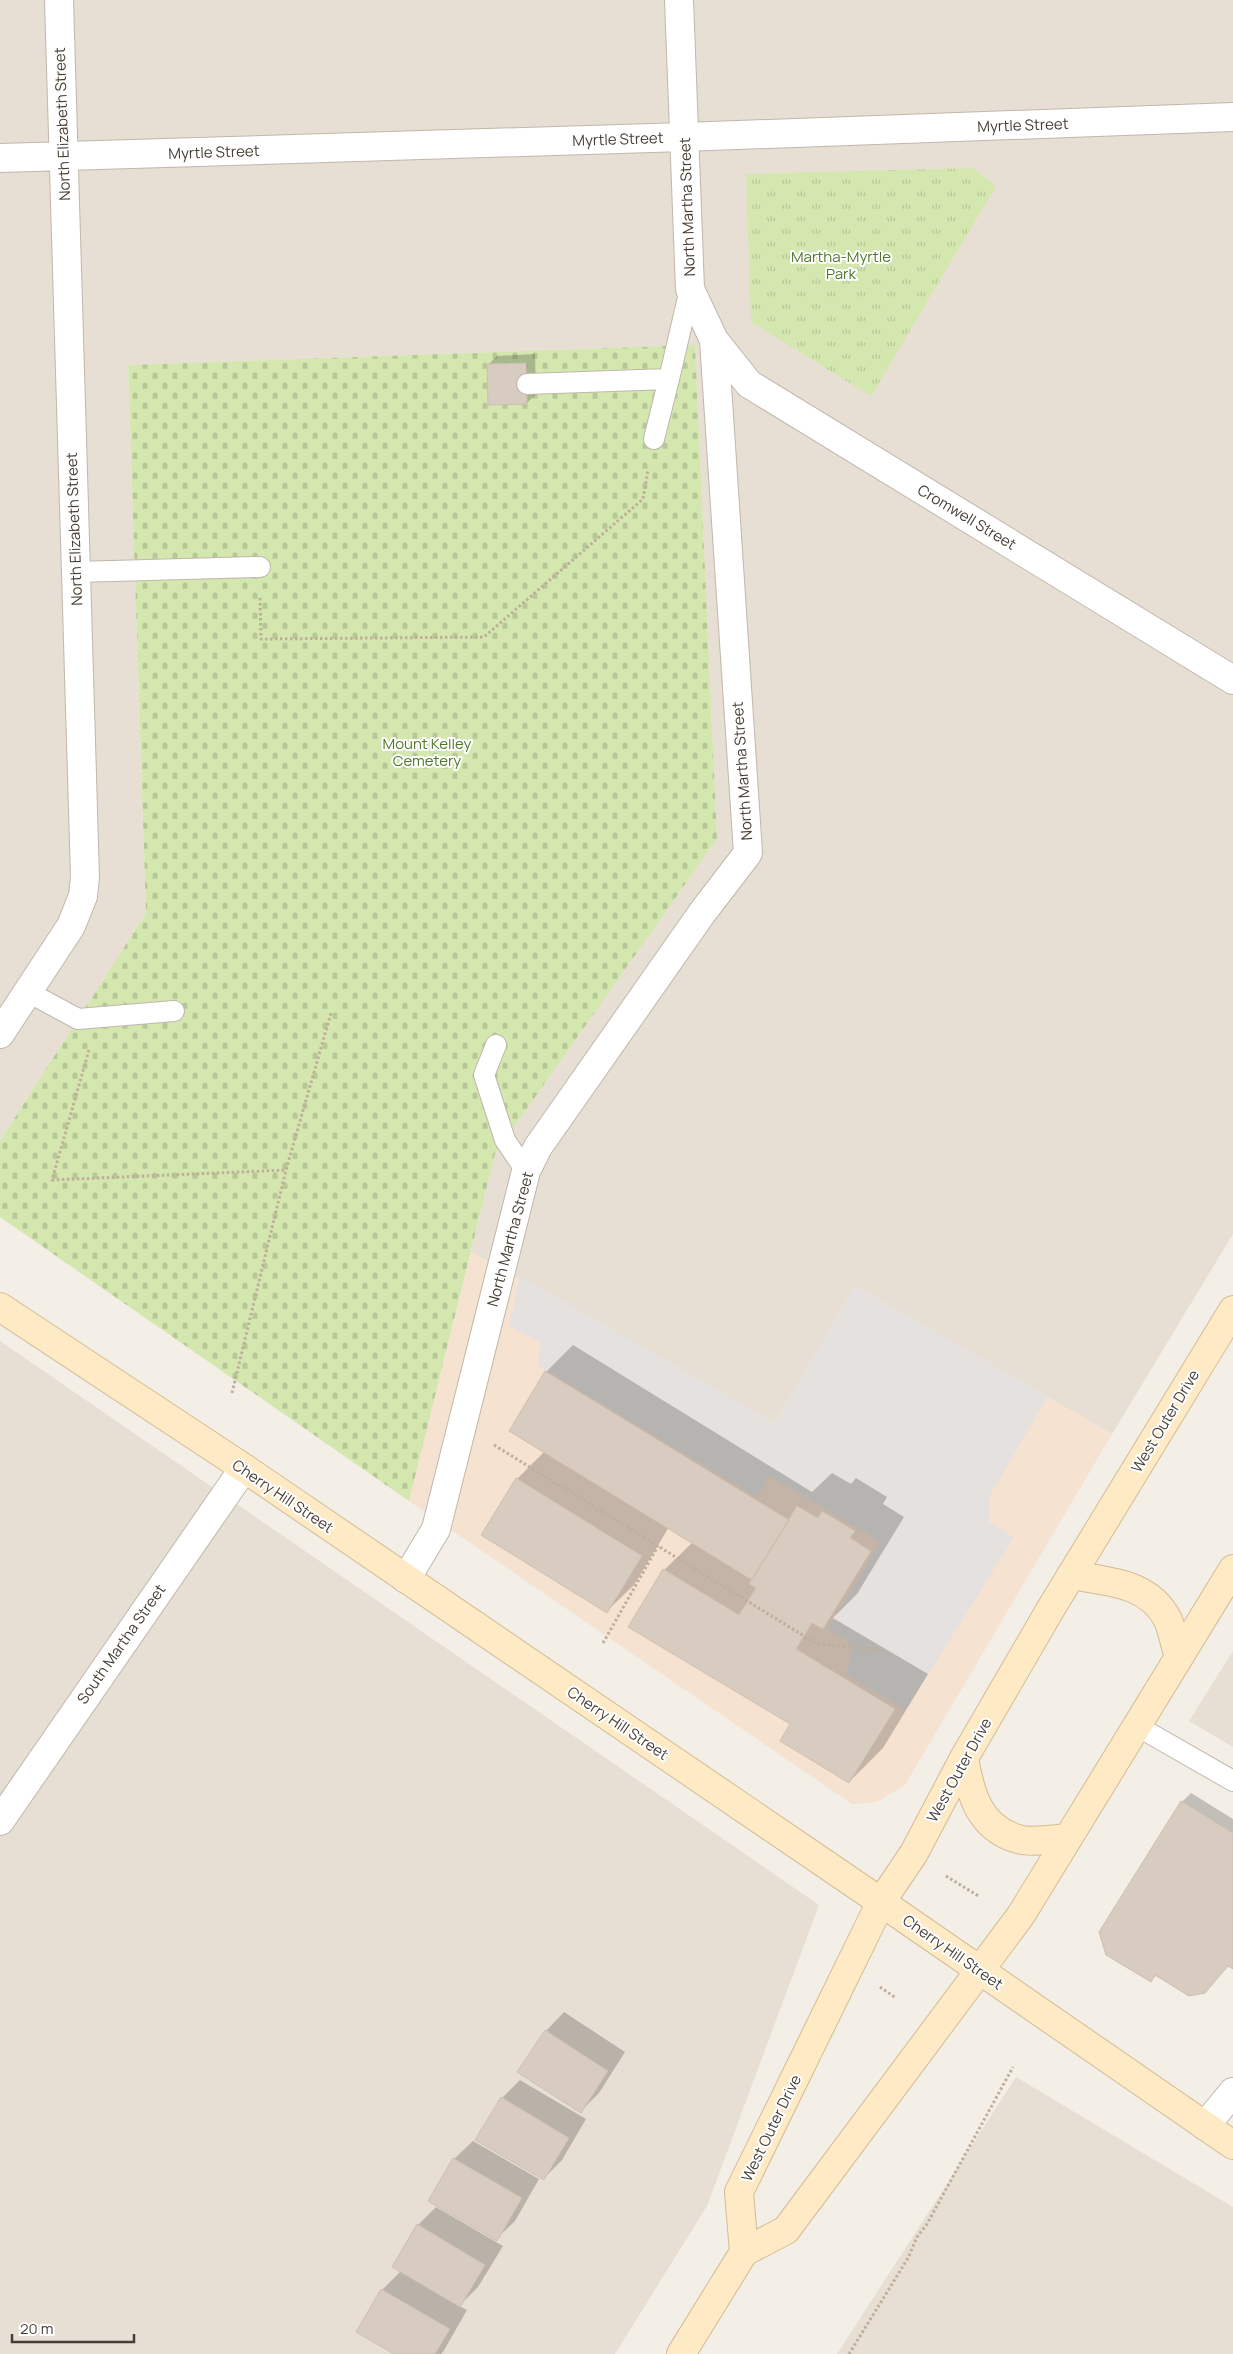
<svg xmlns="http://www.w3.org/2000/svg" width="1233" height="2354" font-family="Manrope,sans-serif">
<defs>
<pattern id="cemetery-stones" width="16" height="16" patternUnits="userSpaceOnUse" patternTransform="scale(1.25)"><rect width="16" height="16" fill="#d4e7af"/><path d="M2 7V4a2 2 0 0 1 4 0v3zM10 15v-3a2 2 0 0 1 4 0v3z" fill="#b7c797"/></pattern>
<pattern id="park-tufts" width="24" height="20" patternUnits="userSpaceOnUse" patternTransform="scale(1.25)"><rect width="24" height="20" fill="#d4e7af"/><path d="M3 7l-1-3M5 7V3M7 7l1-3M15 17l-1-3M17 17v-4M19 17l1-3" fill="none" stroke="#b7c797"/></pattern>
</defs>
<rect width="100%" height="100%" fill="#f3eee6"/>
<path fill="#e7dfd4" d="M0 0H1233V1234L1112 1434 855 1286 775 1423 471 1252 495 1154 717 839 695 345 128 365 146 913 0 1141Z
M0 1341 819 1905 707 2206 615 2354H0Z
M1233 1651V1747L1189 1721Z
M1016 2077 1233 2207V2354H837Z"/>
<path fill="#f5e2d1" d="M471 1252 775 1423 855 1286 1112 1434 905 1785 877 1802 852 1804 409 1501Z"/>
<path fill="url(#cemetery-stones)" d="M695 345 717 839 495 1154 409 1501 0 1217V1141L146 913 128 365Z"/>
<path fill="url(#park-tufts)" d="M973 168 996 186 871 396 751 322 746 174Z"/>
<path fill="#e4e1de" d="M520 1276 775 1423 855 1286 1048 1396 989 1497V1522L1014 1537 906 1710 846 1674 852 1651 848 1641 828 1629 881 1542 770 1476 757 1497 538 1365 541 1342 509 1326Z"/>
<path fill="#0003" d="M535 354 536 394 527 403 488 365 497 356Z
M573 1345 812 1492 832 1473 851 1484 856 1478 887 1497 883 1504 904 1517 857 1594 833 1618 928 1674 883 1748 849 1782 791 1724 664 1570 693 1542 669 1527 634 1585 607 1611 517 1479 544 1452 546 1372Z
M1191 1793 1233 1819V1967L1229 1965 1205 1992 1157 1975 1151 1980 1182 1802Z
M564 2012 625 2052 599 2093 581 2111 546 2031Z
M520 2080 586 2119 562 2160 544 2178 502 2098Z
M473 2141 539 2179 515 2221 496 2239 454 2159Z
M436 2207 503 2246 478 2287 459 2306 467 2310 443 2352 441 2354H396L382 2290 401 2271 418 2225Z"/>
<path fill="#d8cbbf" stroke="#cfbfaf" d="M526 363 527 404 488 405 487 364Z
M545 1371 789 1520 752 1580 509 1431Z
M516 1478 642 1556 607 1613 481 1535Z
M797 1506 818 1518 822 1511 855 1531 850 1538 871 1551 823 1629 812 1623 796 1649 895 1709 849 1783 780 1741 790 1724 628 1627 663 1569 739 1615 756 1588 749 1584Z
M1181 1801 1233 1833V1969L1228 1966 1205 1993 1189 1996 1155 1975 1151 1982 1106 1955 1099 1932Z
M545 2030 608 2071 581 2113 517 2072Z
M501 2097 569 2138 544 2180 475 2140Z
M453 2158 522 2198 497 2241 428 2201Z
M417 2224 485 2265 460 2307 392 2267Z
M381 2289 450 2329 435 2354H394L356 2332Z"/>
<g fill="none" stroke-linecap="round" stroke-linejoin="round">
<defs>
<path id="lane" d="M527 384 669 379 690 289
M654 439 669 379
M76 572 260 567
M28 992 78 1019 174 1011
M496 1045 484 1075 505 1140 526 1171
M1137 1726 1233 1781"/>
<path id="street" d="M0 158 684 137 1233 117
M714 340 749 384 1233 680
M0 1034 71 926 83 896 85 877 59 0
M406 1579 436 1529 526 1171 538 1147 702 913 748 853 714 340 690 289 679 0
M0 1821 244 1468
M1205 2126 1233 2092"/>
<path id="secondary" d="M0 1307 244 1468 881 1902 1233 2145
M1071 1575C1108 1582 1149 1582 1168 1620 1173 1632 1175 1646 1179 1657
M964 1758C970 1793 979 1828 1018 1839 1030 1843 1055 1839 1068 1838
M744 2252 739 2192 881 1902 914 1853 964 1758 1050 1610 1233 1310
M681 2354 744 2252 786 2230 1021 1915 1233 1569"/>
</defs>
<use href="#lane" stroke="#c1b7ac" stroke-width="22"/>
<use href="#street" stroke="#c1b7ac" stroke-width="30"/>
<use href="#secondary" stroke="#d3bc96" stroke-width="30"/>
<path stroke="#c0ae9a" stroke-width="3" stroke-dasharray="2.5 2.5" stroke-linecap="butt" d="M260 598 261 639 484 637 643 499 648 470
M89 1050 52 1180 286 1170
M232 1393 286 1170 331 1013
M494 1445 817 1644 883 1650
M603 1643 658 1546
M946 1876 980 1897
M880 1987 896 1998
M849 2354 908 2258 917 2237 927 2224 1013 2067"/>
<use href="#lane" stroke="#fff" stroke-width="20"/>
<use href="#street" stroke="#fff" stroke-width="28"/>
<use href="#secondary" stroke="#feeac5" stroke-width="28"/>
</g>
<g text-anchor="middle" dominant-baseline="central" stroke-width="4" stroke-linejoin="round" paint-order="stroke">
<g font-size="15" fill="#463e35" stroke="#fff">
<text transform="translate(62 124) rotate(-92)">North Elizabeth Street</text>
<text transform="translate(1023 125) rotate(-2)">Myrtle Street</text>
<text transform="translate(618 139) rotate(-2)">Myrtle Street</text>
<text transform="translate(214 152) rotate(-2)">Myrtle Street</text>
<text transform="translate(687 207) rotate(-92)">North Martha Street</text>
<text transform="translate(967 517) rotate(31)">Cromwell Street</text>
<text transform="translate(74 529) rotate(-92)">North Elizabeth Street</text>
<text transform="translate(742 771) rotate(-94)">North Martha Street</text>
<text transform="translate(510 1239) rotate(-75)">North Martha Street</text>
<text transform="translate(1165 1421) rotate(-59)">West Outer Drive</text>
<text transform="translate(283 1496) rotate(34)">Cherry Hill Street</text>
<text transform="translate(121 1644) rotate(-55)">South Martha Street</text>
<text transform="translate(618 1723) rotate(34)">Cherry Hill Street</text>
<text transform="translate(959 1770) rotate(-61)">West Outer Drive</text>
<text transform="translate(953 1952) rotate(35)">Cherry Hill Street</text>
<text transform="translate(771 2128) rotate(-64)">West Outer Drive</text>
</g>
<g font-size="15" fill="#507729" stroke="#fff">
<text x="841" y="256">Martha-Myrtle<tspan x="841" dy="17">Park</tspan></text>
<text x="427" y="743">Mount Kelley<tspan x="427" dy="17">Cemetery</tspan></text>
</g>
</g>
<path d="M12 2334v8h122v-8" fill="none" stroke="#463e35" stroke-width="2.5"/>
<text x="20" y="2334" font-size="15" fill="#463e35" stroke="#ffffff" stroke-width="4" paint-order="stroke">20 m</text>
</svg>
